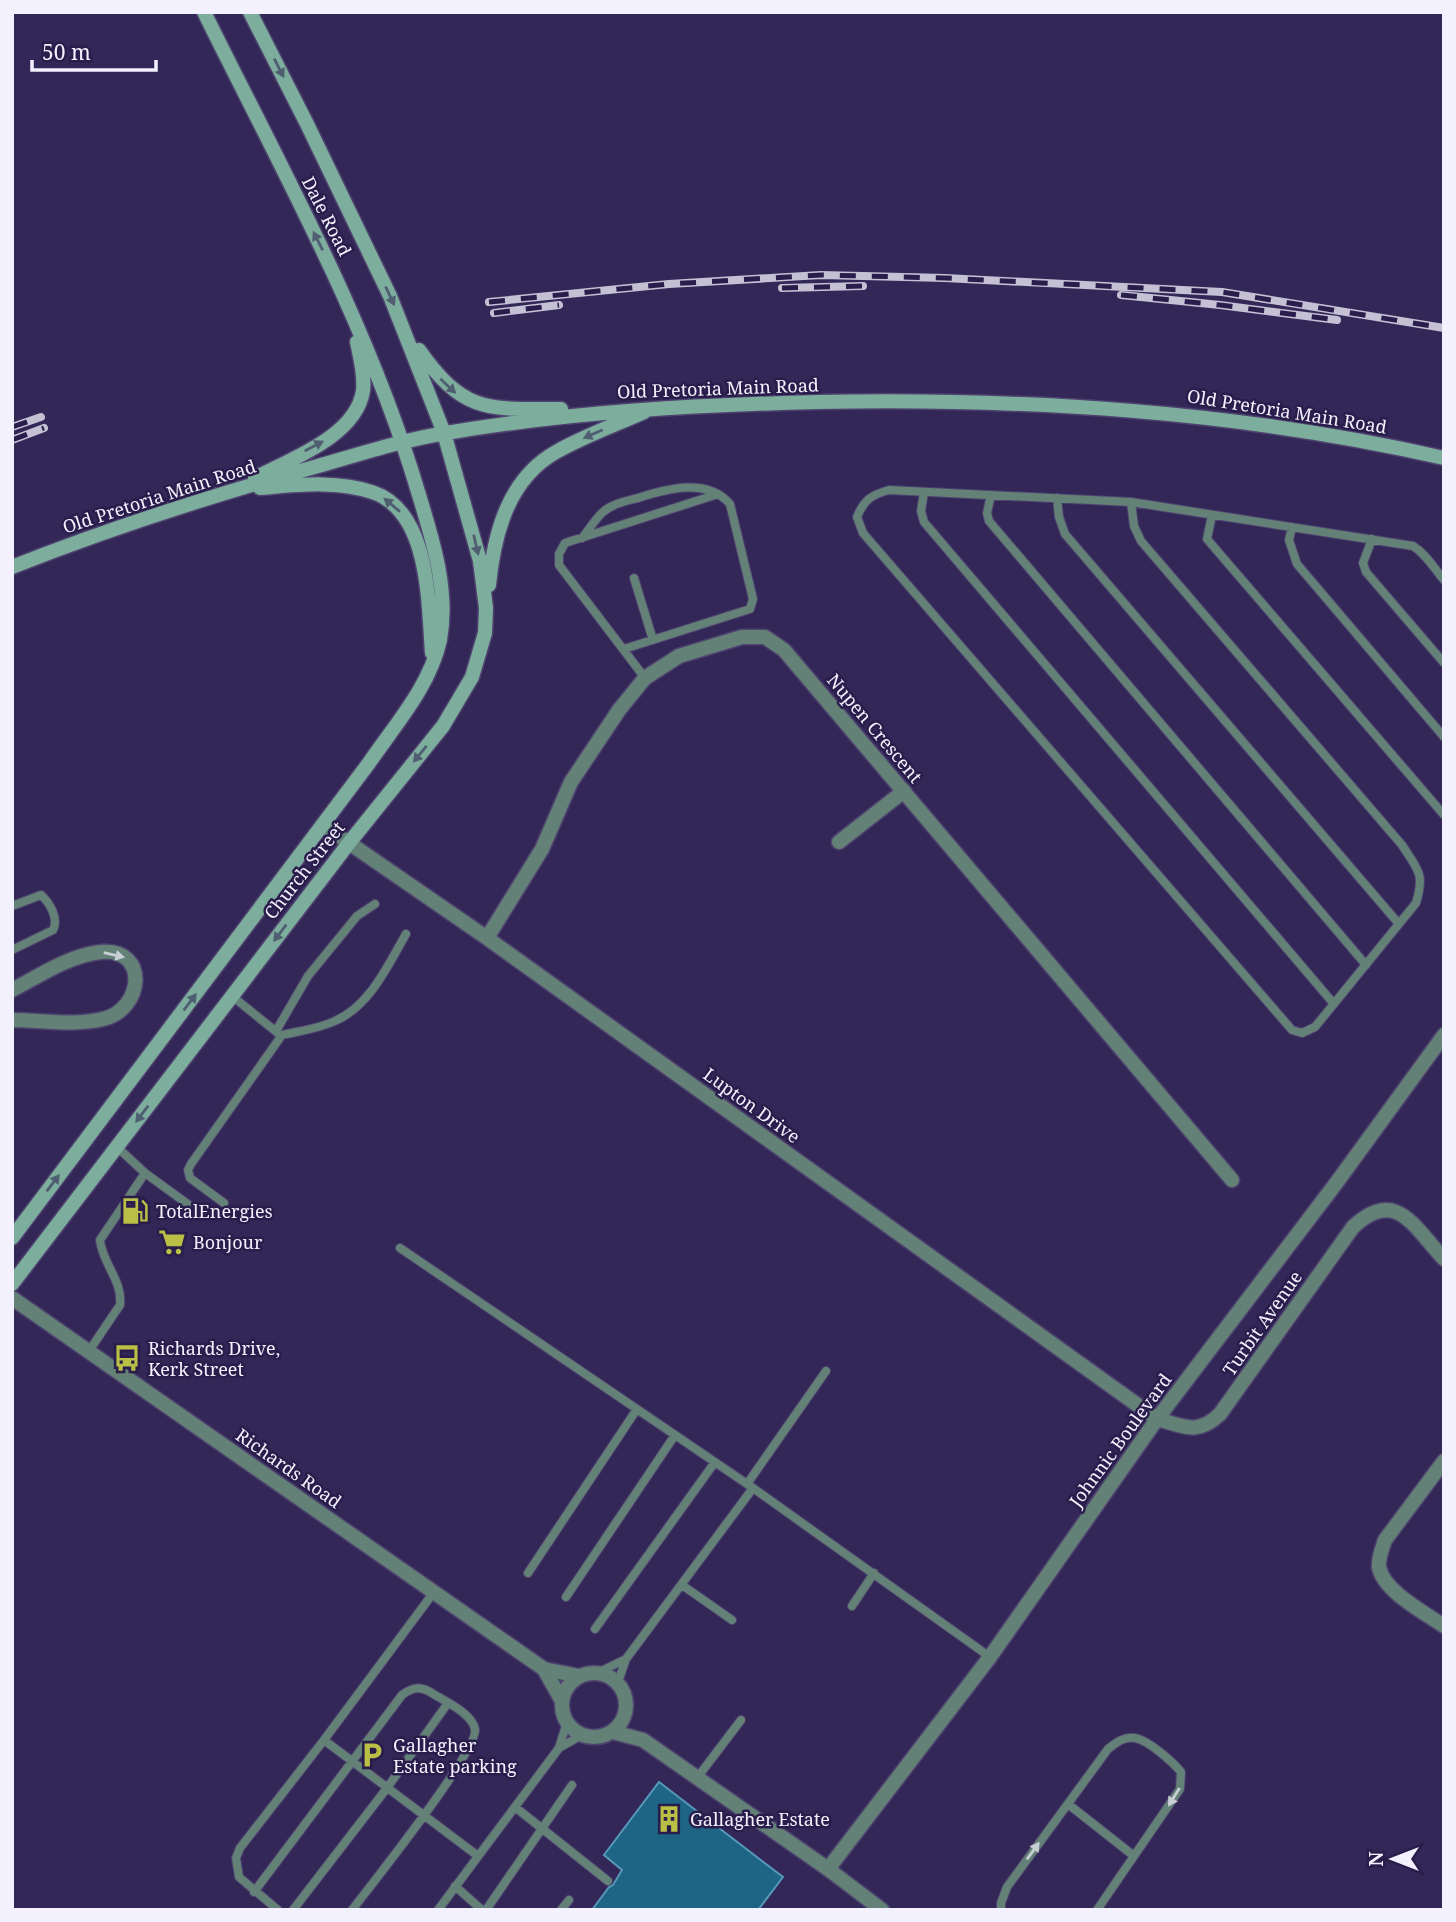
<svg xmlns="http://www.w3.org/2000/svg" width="1456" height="1922" font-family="'Noto Serif',serif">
<rect width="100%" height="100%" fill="#332758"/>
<path fill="#1e6484" stroke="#5698ba" stroke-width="2" d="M659 1782 783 1877 758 1910H592L609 1887 613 1885 622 1870 604 1855Z"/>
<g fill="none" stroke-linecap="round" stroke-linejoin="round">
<defs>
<path id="service" d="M924 492 921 511 924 522 1334 1004
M991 495 987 513 989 521 1366 965
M1057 498 1059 517 1065 534 1399 924
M1131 502 1134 526 1141 541 1402 845C1418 870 1425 873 1416 903L1315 1027 1302 1033 1292 1030 863 533 857 517C864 500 871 495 889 490L1131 502 1413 546C1426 554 1434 568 1444 580
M1212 515 1207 539 1444 815
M1292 527 1289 540 1297 564 1444 737
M582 538C589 530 595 519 603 512 612 504 626 501 638 498 666 489 707 477 730 504L753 599 750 609 624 649
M1372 539 1363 563 1366 572 1444 663
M634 578 653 640
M645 678 559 565V554L565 543 718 494
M12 906 41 895C50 903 59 919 53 930L12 950
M232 996 279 1034
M276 1031 308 976 357 916 375 904
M117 1147 145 1173 189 1205
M224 1203 190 1178 188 1170 191 1164 282 1035C299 1031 318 1029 335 1021 370 1006 388 965 406 934
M400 1248 753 1488 990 1657
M89 1351 120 1305C123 1281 102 1263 100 1240L145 1173
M747 1484 826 1371
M528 1573 637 1409
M682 1585 732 1620
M566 1597 675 1435
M852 1606 874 1573
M595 1629 715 1462
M599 1672 626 1659
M618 1682 626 1659 753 1488
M324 1740 478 1856
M559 1748 582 1735
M697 1778 741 1720
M1068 1804 1134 1856
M515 1807 608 1881
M455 1886 482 1910
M254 1892 402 1695C414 1686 422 1686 435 1695 447 1702 472 1714 475 1729 479 1750 371 1885 352 1910
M278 1910 239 1877 236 1858 240 1848 324 1740 434 1592
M293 1910 387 1788 448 1703
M438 1910 559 1748 567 1722
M486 1910 572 1785
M561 1910 569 1900
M1001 1910V1903L1007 1887 1108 1749C1116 1743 1124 1736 1135 1738 1148 1740 1173 1762 1181 1772L1180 1789 1097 1910"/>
<path id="minor" d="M323 825 487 938 1157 1419C1184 1426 1197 1436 1220 1414L1353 1227C1396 1187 1413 1226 1444 1259
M839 842 904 791
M487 938 542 849 571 782 619 710 645 678 679 656 742 637H765L784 650 1232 1180
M12 990C39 976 70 955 101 952 150 948 143 1010 103 1019 75 1026 41 1020 12 1020
M1444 1461 1385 1540C1382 1549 1378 1558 1379 1567 1383 1591 1425 1613 1444 1626
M828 1869 990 1657 1157 1419 1337 1182 1444 1035"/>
<path id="tertiary" d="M12 1298 544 1669 579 1676
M544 1669 562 1701
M562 1705a32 32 0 1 1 64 0a32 32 0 1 1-64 0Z
M613 1732 643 1740 828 1869 882 1910"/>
<path id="secondary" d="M419 350C464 414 488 409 561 409
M255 478C291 459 356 436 363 391 365 374 360 357 357 342
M260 488C296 485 337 480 372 492 430 511 428 602 432 653
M12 567C113 527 213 495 318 466 360 454 403 440 446 433 569 412 693 405 818 402 1028 398 1238 411 1444 458
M489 585C494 534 508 479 556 452 584 436 615 425 644 412
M12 1238 369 763C395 725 430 686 440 640 449 591 433 541 419 495 369 325 282 170 204 12
M12 1284 349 843 443 726 472 677 485 633 486 608 480 561 444 433 390 296 307 124 250 12"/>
</defs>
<use href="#service" stroke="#4e436f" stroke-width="10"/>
<use href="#minor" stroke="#4e436f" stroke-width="17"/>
<use href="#tertiary" stroke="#4e436f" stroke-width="17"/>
<use href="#secondary" stroke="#4e436f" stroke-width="17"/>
<use href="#service" stroke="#638176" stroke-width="8"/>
<use href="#minor" stroke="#638176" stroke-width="14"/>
<use href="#tertiary" stroke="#638176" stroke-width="14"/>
<use href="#secondary" stroke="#7dad9d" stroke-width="14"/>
<defs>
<path id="rail" d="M782 288 863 286
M1121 295 1220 305 1337 320
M489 302 669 284 821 275 945 278 1222 292 1444 328
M494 313 559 305
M12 427 41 417
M12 440 44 428"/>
</defs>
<use href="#rail" stroke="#c4c1d5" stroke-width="8"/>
<use href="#rail" stroke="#291d4c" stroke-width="5" stroke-dasharray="16" stroke-linecap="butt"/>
</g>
<defs><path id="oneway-solid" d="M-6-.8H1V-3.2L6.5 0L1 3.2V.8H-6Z" transform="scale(1.75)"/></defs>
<g fill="#4f5e70">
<use href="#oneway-solid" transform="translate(279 68) rotate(63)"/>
<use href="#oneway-solid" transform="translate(318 241) rotate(-117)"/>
<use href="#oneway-solid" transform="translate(390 296) rotate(65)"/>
<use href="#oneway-solid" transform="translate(448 386) rotate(43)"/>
<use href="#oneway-solid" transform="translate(593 434) rotate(156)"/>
<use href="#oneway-solid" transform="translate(314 446) rotate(-28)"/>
<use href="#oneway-solid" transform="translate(392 505) rotate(-140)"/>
<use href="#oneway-solid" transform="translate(476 545) rotate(77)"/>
<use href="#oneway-solid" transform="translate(420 754) rotate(129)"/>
<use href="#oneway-solid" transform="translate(280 933) rotate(127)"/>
<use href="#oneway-solid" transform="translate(190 1002) rotate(-53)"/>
<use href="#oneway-solid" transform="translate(142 1114) rotate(127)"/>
<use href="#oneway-solid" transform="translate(53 1183) rotate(-53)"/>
</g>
<g fill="#c7cfd4">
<use href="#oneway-solid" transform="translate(114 955) rotate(13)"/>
<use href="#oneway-solid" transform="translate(1174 1797) rotate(122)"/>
<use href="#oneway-solid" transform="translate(1033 1851) rotate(-54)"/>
</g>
<defs>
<symbol id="fuel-bare" viewBox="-9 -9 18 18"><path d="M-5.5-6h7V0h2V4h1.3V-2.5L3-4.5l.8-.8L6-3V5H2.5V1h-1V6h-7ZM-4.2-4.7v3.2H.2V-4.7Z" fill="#bac045" stroke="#291d4c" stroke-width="2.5" paint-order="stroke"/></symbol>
<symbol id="supermarket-bare" viewBox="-9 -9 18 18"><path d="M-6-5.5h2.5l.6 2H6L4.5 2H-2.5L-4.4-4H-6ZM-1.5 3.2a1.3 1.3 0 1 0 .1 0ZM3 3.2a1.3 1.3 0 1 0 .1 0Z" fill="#bac045" stroke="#291d4c" stroke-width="2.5" paint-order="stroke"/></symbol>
<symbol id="bus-bare" viewBox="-9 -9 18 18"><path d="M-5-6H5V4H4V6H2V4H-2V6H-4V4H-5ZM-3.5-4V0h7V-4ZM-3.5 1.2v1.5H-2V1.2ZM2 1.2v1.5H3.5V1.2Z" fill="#bac045" stroke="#291d4c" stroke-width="2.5" paint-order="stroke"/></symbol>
<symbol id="parking-bare" viewBox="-9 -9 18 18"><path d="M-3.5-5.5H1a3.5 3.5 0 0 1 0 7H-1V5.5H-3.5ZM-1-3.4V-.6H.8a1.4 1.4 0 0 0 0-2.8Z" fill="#bac045" stroke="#291d4c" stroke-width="2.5" paint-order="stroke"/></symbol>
<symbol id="building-bare" viewBox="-9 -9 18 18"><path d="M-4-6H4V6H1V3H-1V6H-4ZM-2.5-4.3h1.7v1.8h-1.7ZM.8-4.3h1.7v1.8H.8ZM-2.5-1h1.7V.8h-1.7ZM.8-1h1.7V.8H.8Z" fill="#bac045" stroke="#291d4c" stroke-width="2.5" paint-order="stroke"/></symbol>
</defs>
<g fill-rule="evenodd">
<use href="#fuel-bare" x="116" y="1192" width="38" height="38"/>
<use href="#supermarket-bare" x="153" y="1223" width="38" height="38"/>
<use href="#bus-bare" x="108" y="1339" width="38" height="38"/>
<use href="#parking-bare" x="353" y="1736" width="38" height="38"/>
<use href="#building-bare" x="650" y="1800" width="38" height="38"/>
</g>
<g text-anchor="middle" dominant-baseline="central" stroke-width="5" stroke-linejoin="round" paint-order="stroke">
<g font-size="18" fill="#f2f1fd" stroke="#291d4c">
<text transform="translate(327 216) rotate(63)">Dale Road</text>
<text transform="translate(718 388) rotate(-2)">Old Pretoria Main Road</text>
<text transform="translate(1287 411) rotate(9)">Old Pretoria Main Road</text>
<text transform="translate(159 496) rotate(-18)">Old Pretoria Main Road</text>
<text transform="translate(875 728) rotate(50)">Nupen Crescent</text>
<text transform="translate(304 870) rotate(-52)">Church Street</text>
<text transform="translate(752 1105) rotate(36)">Lupton Drive</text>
<text transform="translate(1262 1323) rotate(-55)">Turbit Avenue</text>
<text transform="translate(1120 1440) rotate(-54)">Johnnic Boulevard</text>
<text transform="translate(289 1468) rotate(35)">Richards Road</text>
</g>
<g font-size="18" fill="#f2f1fd" stroke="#291d4c" text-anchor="start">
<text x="156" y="1211">TotalEnergies</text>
<text x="193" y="1242">Bonjour</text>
<text x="148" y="1348">Richards Drive,<tspan x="148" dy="21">Kerk Street</tspan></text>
<text x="393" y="1745">Gallagher<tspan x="393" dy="21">Estate parking</tspan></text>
<text x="690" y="1819">Gallagher Estate</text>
</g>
</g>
<rect width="1456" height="1922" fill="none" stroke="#f2f1fd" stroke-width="28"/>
<g transform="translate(1393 1859) rotate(270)" stroke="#291d4c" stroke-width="5" paint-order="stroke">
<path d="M0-5L12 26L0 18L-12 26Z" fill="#f2f1fd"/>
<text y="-10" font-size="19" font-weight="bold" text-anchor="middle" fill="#f2f1fd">N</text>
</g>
<path d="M32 60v10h124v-10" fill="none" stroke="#f2f1fd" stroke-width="3.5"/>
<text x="42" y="60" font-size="21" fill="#f2f1fd" stroke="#291d4c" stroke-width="5" paint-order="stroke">50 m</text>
</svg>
